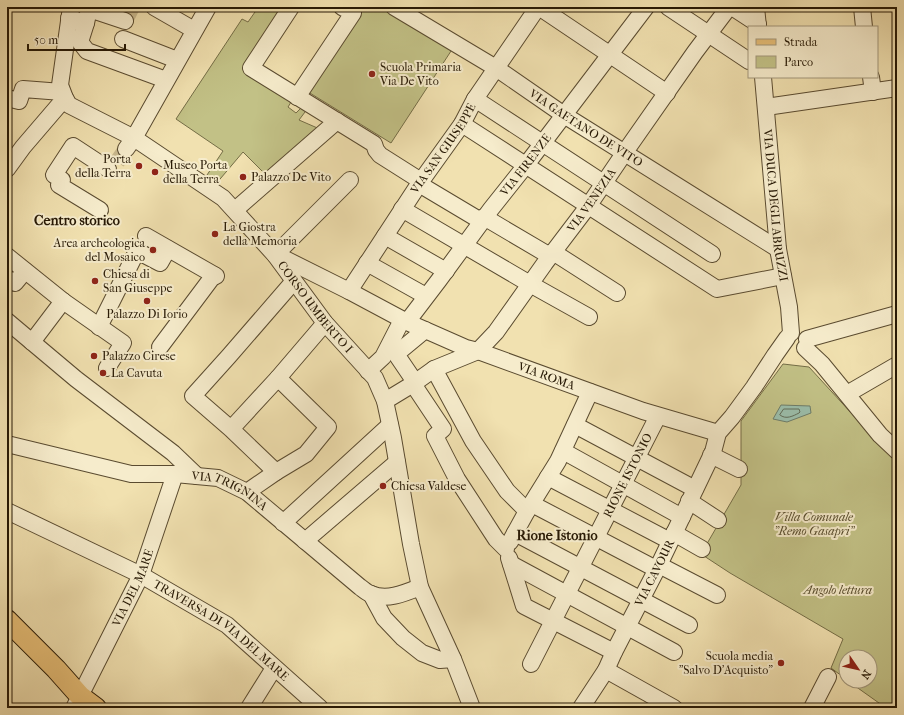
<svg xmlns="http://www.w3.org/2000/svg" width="904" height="715" font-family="'IM FELL French Canon',serif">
<rect width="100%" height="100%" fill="#f1e1b0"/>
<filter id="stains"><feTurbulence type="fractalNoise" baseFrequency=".005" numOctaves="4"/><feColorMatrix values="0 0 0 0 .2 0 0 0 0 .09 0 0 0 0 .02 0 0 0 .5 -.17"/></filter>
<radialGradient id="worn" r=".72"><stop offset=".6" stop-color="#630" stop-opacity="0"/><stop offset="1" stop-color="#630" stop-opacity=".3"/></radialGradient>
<path fill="#c2c186" stroke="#746d46" d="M251 7H276L281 11 244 67 293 99 288 107 296 113 303 106 308 108 299 120 322 130 266 175 243 152 215 185 205 178 223 151 176 119 242 19 248 22 255 12 250 8Z
M360 7H387L453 48 391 143 305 90Z
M783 364 809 367 897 463V708H886L848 681H870V657H846V679L831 668 843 639 730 573 701 554 741 485V421Z"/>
<path fill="#9bbeab" stroke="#6d7c69" d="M781 405 810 406 811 413 787 422 773 419Z"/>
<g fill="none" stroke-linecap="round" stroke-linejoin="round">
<path stroke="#616c58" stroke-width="1" d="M784 409H799L800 412 799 413C793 416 786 420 780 415Z"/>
<path stroke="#c9b98e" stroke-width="16" stroke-dasharray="16 8" stroke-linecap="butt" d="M125 21 132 7
M117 162 126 149"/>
<defs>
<g id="minor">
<path id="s1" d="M71 7 60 85 65 98 69 105 134 138 223 198 275 255 325 323 375 378 385 401 393 438 411 544 420 587 453 659 472 708"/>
<path d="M154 7 194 30"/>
<path d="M291 7 251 68 374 144 376 150 380 155 421 181"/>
<path id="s2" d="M394 7 496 68 564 115 778 249"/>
<path d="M539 7 667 93"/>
<path d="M668 7 749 61"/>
<path d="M732 7 758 24"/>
<path d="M756 7 758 27"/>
<path d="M862 7 864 27"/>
<path d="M69 18 86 23 80 42 87 51 166 80"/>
<path d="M86 23 89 9 125 21"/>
<path d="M123 39 177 60"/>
<path id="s3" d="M763 77 778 249 789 307 791 333"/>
<path d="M871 77 873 92"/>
<path d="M297 97 353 13 342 7"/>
<path d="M7 98 19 101 23 89 62 92"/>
<path d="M475 99 712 254"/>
<path d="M766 107 897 88"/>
<path d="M462 124 717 289 783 276"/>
<path d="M126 149 134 138 208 7"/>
<path d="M7 169 23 147 65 98"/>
<path d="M419 184 481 221"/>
<path d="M402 209 530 284 589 317"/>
<path d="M100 210 59 185 62 180 54 175 73 146 108 169"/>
<path d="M235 210 337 121"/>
<path d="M484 217 550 256"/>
<path d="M146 236 216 276"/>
<path d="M385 236 446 271"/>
<path d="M553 252 617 293"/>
<path d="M275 255 350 180"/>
<path id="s4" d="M277 255 349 291 407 322 466 348 478 351 643 411 718 433"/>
<path d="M7 256 63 301 123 343 107 368"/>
<path d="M367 263 426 296"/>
<path d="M10 280 15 283 25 271"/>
<path id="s5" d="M349 291 419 184 462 124 475 99 538 7"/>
<path d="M7 321 76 379 173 453 197 476"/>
<path id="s6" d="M407 322 439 280 491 209 526 165 646 7"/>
<path d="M99 327 137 251 160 263 168 249"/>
<path d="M807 339 897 314"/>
<path d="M32 342 63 301"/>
<path d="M160 347 214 275"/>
<path d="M805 348 822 364 880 435 897 451"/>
<path d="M434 369 473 441 507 491 527 511"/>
<path d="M368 371 383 357 402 320"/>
<path d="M278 378 325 323"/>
<path d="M415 382 396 354 425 330"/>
<path d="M413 384 443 429 435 436 457 479 496 539 506 549"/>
<path d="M847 394 897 365"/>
<path id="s7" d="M385 401 413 384 434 369 478 351 496 332 545 263 589 205 625 152 695 52 729 7"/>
<path d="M575 425 695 489"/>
<path d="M231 429 278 378 328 427 306 454 276 472 231 429 193 396 229 356 294 281"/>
<path id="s8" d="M7 444 131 474H175L218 478 247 492 360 587C363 589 367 593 371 594 387 601 405 593 420 587"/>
<path d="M563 451 682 517"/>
<path d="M711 455 739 469"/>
<path d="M548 477 670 541"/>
<path d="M247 492 276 472"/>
<path d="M689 501 718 520"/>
<path d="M532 504 656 569"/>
<path id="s9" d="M7 511 141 575 227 625 320 708"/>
<path d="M283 523 390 425"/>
<path d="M515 533 689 625"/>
<path d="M674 533 702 549"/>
<path d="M305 541 397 462"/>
<path d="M510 542 527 511 558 461 590 392"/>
<path d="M509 558 524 606 614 652"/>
<path d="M511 564 674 652"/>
<path d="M659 565 717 595"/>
<path d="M371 594 384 618 403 638 422 653 440 660 453 659"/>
<path id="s10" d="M531 664 658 416"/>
<path d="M606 670 674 708"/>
<path id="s11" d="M74 708 141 575 175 474"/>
<path d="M249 708 274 668"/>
<path id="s12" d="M581 708 606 670 614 652 659 565 713 452 718 433 732 417 754 387 775 355 787 338"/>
<path d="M812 708 828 677"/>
</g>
<path id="major" d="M7 620 56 669 80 696 96 708"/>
</defs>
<use href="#minor" stroke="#5a4b30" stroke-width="18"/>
<use href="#major" stroke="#271905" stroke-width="22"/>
<use href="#minor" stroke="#f6eccc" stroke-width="16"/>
<use href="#major" stroke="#e8c078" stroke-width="20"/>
</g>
<g fill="#8f2418" stroke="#f6eccc" stroke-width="1.5">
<circle cx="372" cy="74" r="4"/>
<circle cx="139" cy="166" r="4"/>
<circle cx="155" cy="172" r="4"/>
<circle cx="243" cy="177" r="4"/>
<circle cx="215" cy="234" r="4"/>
<circle cx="153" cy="250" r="4"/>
<circle cx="95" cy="281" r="4"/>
<circle cx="147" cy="301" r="4"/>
<circle cx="94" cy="356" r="4"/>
<circle cx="103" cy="373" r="4"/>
<circle cx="383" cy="486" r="4"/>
<circle cx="781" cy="663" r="4"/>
</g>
<g text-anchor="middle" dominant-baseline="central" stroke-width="4" stroke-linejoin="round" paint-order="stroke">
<g font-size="12" fill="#271905" stroke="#f6eccc" text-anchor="start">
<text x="380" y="67">Scuola Primaria<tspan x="380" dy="14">Via De Vito</tspan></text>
<text x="131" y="159" text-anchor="end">Porta<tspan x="131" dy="14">della Terra</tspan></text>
<text x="163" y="165">Museo Porta<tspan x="163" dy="14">della Terra</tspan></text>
<text x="251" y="177">Palazzo De Vito</text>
<text x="223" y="227">La Giostra<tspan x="223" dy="14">della Memoria</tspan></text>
<text x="145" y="243" text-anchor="end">Area archeologica<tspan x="145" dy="14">del Mosaico</tspan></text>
<text x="103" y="274">Chiesa di<tspan x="103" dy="14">San Giuseppe</tspan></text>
<text x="147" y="314" text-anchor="middle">Palazzo Di Iorio</text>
<text x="102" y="356">Palazzo Cirese</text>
<text x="111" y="373">La Cavuta</text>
<text x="391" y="486">Chiesa Valdese</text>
<text x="773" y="656" text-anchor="end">Scuola media<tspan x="773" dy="14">"Salvo D'Acquisto"</tspan></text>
</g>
<g font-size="12" fill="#271905" stroke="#f6eccc">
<text stroke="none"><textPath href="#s2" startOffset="227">VIA GAETANO DE VITO</textPath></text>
<text stroke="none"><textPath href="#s5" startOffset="171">VIA SAN GIUSEPPE</textPath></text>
<text stroke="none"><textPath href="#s6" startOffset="197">VIA FIRENZE</textPath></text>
<text stroke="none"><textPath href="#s7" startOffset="295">VIA VENEZIA</textPath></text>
<text stroke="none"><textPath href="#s3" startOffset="129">VIA DUCA DEGLI ABRUZZI</textPath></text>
<text stroke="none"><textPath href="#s1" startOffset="424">CORSO UMBERTO I</textPath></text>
<text stroke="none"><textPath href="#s4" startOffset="296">VIA ROMA</textPath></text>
<text stroke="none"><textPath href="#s10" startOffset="212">RIONE ISTONIO</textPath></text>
<text stroke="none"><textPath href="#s8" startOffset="230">VIA TRIGNINA</textPath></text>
<text stroke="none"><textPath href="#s12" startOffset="154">VIA CAVOUR</textPath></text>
<text stroke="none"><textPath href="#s11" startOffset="134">VIA DEL MARE</textPath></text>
<text stroke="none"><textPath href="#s9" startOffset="246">TRAVERSA DI VIA DEL MARE</textPath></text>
</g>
<g font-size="12" font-style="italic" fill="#564b2c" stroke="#f6eccc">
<text x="814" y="517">Villa Comunale<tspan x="814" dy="14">"Remo Gasapri"</tspan></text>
<text x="838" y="590">Angolo lettura</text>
</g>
<g font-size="14" font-weight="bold" fill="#271905" stroke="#f6eccc">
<text x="77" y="220">Centro storico</text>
<text x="557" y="535">Rione Istonio</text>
</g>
</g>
<rect width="904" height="715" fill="none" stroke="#f1e1b0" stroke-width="24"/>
<rect x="8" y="8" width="888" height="699" fill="none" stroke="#271905" stroke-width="2"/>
<rect x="12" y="12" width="880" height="691" fill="none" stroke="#271905"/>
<rect x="748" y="26" width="130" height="52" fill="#f6eccc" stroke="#a3987c"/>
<rect x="756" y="39" width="20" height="6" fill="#e8c078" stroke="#a3987c"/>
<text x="784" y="46" font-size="12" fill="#271905">Strada</text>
<rect x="756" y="56" width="20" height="12" fill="#c2c186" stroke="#a3987c"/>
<text x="784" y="66" font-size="12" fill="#271905">Parco</text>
<g transform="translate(858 669) rotate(124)"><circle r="19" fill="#f6eccc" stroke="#a3987c"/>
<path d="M0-3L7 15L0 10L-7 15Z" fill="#8f2418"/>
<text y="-6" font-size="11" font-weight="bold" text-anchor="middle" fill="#271905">N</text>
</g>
<path d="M28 44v6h97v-6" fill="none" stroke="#271905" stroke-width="2"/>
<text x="34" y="44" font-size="12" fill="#271905" stroke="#f6eccc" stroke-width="3" paint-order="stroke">50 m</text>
<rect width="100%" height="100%" filter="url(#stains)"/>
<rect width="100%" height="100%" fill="url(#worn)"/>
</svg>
